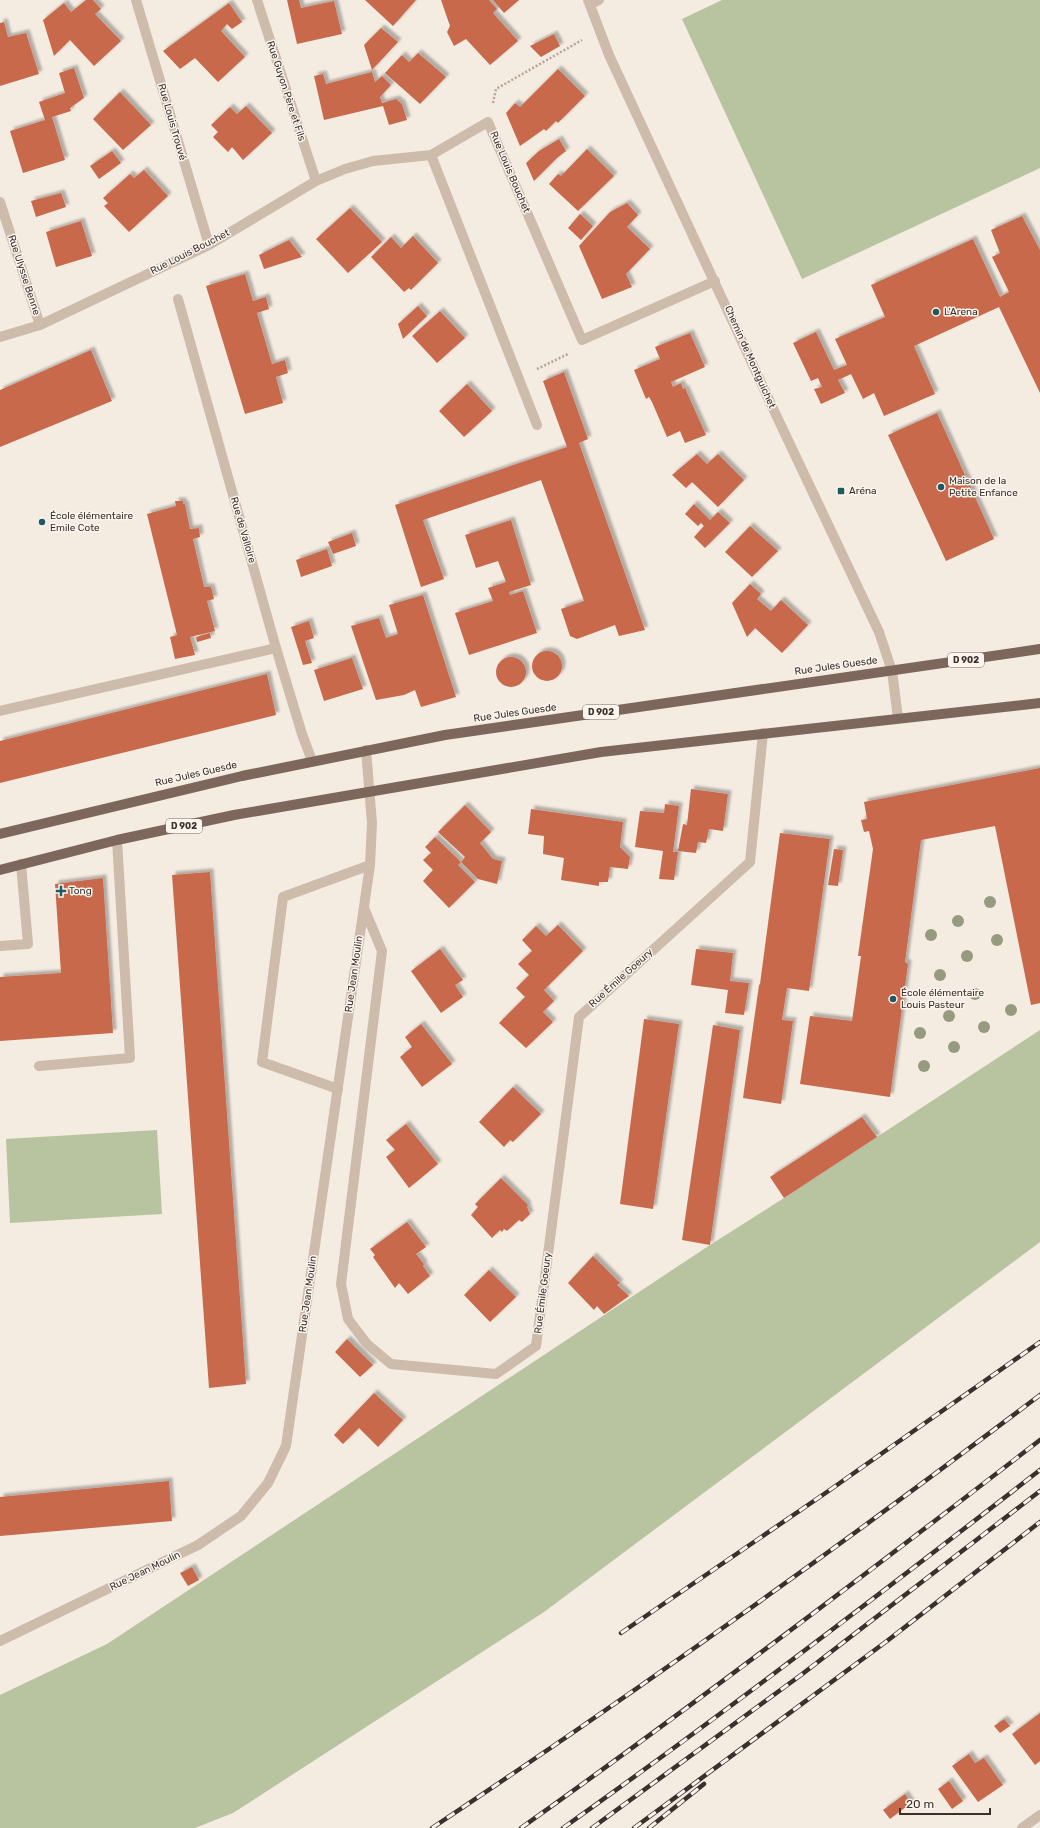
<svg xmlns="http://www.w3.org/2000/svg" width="1040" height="1828" font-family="Rubik,sans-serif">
<defs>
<filter id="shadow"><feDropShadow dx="3.5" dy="-3.5" stdDeviation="1" flood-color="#0004"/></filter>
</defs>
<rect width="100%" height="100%" fill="#f4ebe1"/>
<path fill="#b8c4a0" d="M722 0H1040V168L802 279 682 19Z
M1040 1030V1242L544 1612 233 1813 195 1828H0V1695L107 1644 710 1245 784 1198Z
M157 1130 162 1214 10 1223 6 1139Z"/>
<path fill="#c8694b" filter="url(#shadow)" d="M86 0H93L101 9 95 14 121 41 94 66 70 40 54 56 43 20 64 3 71 12Z
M287 0H299L301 8 334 1 342 34 297 44Z
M365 0H416L393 26Z
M441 0H489L497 9 493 13 518 41 490 65 466 39 454 46 447 32 450 26Z
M493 0H519L504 13Z
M229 3 242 22 232 29 227 24 221 31 245 57 218 82 195 58 180 69 163 51Z
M4 22 8 37 26 33 39 74 0 86V23Z
M381 28 398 42 372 70 364 45Z
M554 34 560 46 541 57 530 46Z
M418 53 446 77 420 104 385 73 402 55 409 62Z
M74 68 84 98 70 108 71 111 52 117 65 160 23 173 10 131 45 120 39 102 65 93 59 73Z
M558 69 585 96 558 123 556 121 546 131 544 129 520 146 506 113 515 103 520 107Z
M372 72 375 82 382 76 391 85 380 97 382 103 396 99 402 104 407 120 389 125 383 106 324 120 314 76 323 74 326 84Z
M120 92 151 125 123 150 93 119Z
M246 106 272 133 243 160 232 147 228 152 213 137 218 132 211 125 230 107 237 114Z
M559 139 566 151 557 158 534 181 526 163 539 151Z
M587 149 614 176 578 211 549 184 558 174 561 176Z
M112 151 121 163 99 179 90 166Z
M144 170 168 196 129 232 104 206 108 203 103 198 130 174 134 178Z
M61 193 66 207 36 217 31 201Z
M627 203 638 215 627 227 650 249 626 274 632 287 602 299 579 246 610 212Z
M350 208 382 242 348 273 316 239Z
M580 214 593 226 581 240 568 228Z
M1022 216 1040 250V393L999 307 914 346 935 394 884 416 874 393 863 399 851 374 838 380 845 393 821 404 814 389 822 387 818 378 811 381 793 343 816 332 834 370 847 365 835 339 885 317 871 285 973 239 1000 297 1009 292 992 257 1000 253 991 230Z
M81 221 92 256 56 267 46 232Z
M413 236 438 263 411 290 409 288 404 292 371 257 391 237 401 248Z
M289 240 302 257 264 269 259 255Z
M245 274 253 301 266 297 269 309 257 313 272 364 285 360 288 373 276 377 283 403 245 414 206 286Z
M418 306 427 316 403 339 398 324Z
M440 311 465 338 437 363 412 336Z
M690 333 705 367 671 382 673 387 681 383 683 389 685 388 706 435 685 443 680 431 667 437 652 402 649 397 646 399 634 370 660 359 655 347Z
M91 350 112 401 0 447V390Z
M564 372 588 439 579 443 645 630 619 636 615 625 577 639 570 636 561 609 584 601 541 480 423 520 444 579 421 587 402 527 395 505 567 447 543 381Z
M467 384 492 411 464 437 439 411Z
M937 413 994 539 946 561 888 435Z
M697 454 707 464 718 454 744 480 718 507 692 482 686 488 672 475Z
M175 501H183V504H185L190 529 199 528 200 537 193 539 204 587H211L214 599 207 601 215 631 190 637 195 655 175 659 170 637 177 635 147 514 176 506Z
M694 504 710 520 718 512 730 523 705 548 694 537 704 526 701 523 698 526 685 514Z
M511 520 531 585 509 592 510 595 523 591 537 633 469 655 455 613 493 601 488 588 506 582 498 561 476 568 465 535Z
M750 526 778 551 752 577 725 552Z
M352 533 356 546 333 554 328 542Z
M327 549 332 566 301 577 296 560Z
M750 584 761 594 757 599 771 611 781 600 808 625 782 653 755 628 747 637 732 603Z
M423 595 456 697 421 707 415 690 404 695 376 700 351 626 379 618 386 638 398 634 389 605Z
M309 621 314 638 305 641 312 663 303 665 291 627Z
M210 633 211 638 197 642 196 637Z
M532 666a15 15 0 1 1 30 0a15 15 0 1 1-30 0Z
M496 672a15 15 0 1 1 30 0a15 15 0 1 1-30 0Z
M352 658 363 689 324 701 314 670Z
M267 674 276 715 0 783V741Z
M1040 768V1003L1031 1005 995 826 921 840 905 962 908 964 890 1097 800 1084 810 1016 852 1021 861 956H858L873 849 869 831 864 832 861 820 867 819 864 802Z
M691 789 728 794 723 831 709 829 706 843 698 842 696 853 678 851 683 824 687 825Z
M665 804 679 806 673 852H678L674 880 659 879 663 851 635 847 640 811 664 813Z
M465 805 491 832 480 843 493 859 502 861 497 884 478 879 461 862 465 857 438 832Z
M531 809 623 822 620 847 630 857 628 869 610 867 608 882H599V886L561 880 564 858 543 854 544 836 528 834Z
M780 833 830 839 809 991 787 988 782 1020 793 1021 781 1104 743 1098 759 985 760 984Z
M435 837 461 862 458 865 475 882 449 908 423 881 433 870 423 860 431 853 425 847Z
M834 849 843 850 838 886 828 885Z
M210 872 246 1384 209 1388 172 875Z
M103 878 113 1033 0 1041V977L61 973 55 884Z
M558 925 583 951 544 990 554 1001 543 1012 553 1022 526 1048 499 1023 525 997 516 988 529 975 518 964 532 951 522 940 536 926 546 936Z
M440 949 463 980 455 985 463 997 441 1013 411 971Z
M696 949 733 953 730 981 749 983 744 1015 725 1013 728 990 691 985Z
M644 1019 679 1024 653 1209 620 1204Z
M421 1024 452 1064 422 1087 400 1057 412 1047 405 1037Z
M713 1025 740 1030 710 1245 682 1240Z
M513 1087 541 1114 513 1142 510 1140 504 1147 479 1122Z
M862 1117 877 1137 784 1198 770 1177Z
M406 1124 438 1164 409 1188 386 1157 395 1150 386 1140Z
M501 1178 528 1205 527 1207 530 1214 522 1222 519 1220 507 1231 504 1229 502 1232 500 1230 492 1238 471 1215 478 1207 475 1204Z
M407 1222 426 1247 416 1254 424 1264 423 1266 430 1276 408 1294 399 1283 395 1288 373 1257 375 1255 370 1249Z
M593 1256 620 1283 617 1285 629 1296 604 1314 597 1306 594 1310 568 1283Z
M489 1270 516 1297 490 1322 464 1295Z
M347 1339 373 1365 360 1377 335 1352Z
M374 1393 403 1420 378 1447 359 1428 343 1444 334 1435Z
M169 1481 172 1521 0 1536V1497Z
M192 1567 199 1580 188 1586 180 1573Z
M1040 1713V1761L1035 1765 1012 1734Z
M1004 1719 1010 1726 1000 1733 994 1726Z
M969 1754 975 1763 984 1758 1003 1785 978 1802 952 1766Z
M949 1781 963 1801 952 1809 938 1789Z
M905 1794 911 1803 890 1819 883 1810Z"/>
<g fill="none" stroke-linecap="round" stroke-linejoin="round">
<path stroke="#b9a596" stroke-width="2.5" stroke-dasharray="2 2" stroke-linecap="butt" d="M493 103 496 89 582 40
M537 369 568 354"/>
<path stroke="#cdbbac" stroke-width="10" d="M0 711 276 648
M0 946 28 944 21 864
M39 1066 130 1058 117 840
M338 1089 262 1062 283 897 370 865"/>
<path stroke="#cdbbac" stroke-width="10" d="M136 0 209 245
M257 0 316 181
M590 5 599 0
M431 155 537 425
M0 202 40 325
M178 299 276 648 302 734 312 761
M0 337 40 325 209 245 316 181 345 169 373 161 431 155 488 122 582 340 715 281
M364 908 382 951 341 1284 348 1319 367 1344 391 1364 496 1374 536 1346 579 1017 750 862 763 733
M0 1641 198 1545 241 1516 268 1483 286 1446 370 865 372 823 366 750"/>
<path stroke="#cdbbac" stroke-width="10" d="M588 0 609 55 777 417 879 632 892 671 898 718
M1022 1828 1040 1815"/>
<path stroke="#7d675c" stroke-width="10" d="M0 834 242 776 445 735 1040 649
M0 870 117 840 234 815 601 752 1040 703"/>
<defs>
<path id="rail" d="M621 1633 827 1492 1040 1342
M432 1828C639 1690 842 1545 1040 1395
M521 1828C697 1703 869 1572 1040 1440
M563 1828C725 1713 883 1592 1040 1470
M592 1828 801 1675 1040 1491
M634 1828 887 1641 1040 1522
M649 1828 704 1784"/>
</defs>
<use href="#rail" stroke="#3b302b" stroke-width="4.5"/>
<use href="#rail" stroke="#fbf5ee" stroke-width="3" stroke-dasharray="9" stroke-linecap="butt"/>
</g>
<g fill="#969b7f">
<circle cx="990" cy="902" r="6"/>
<circle cx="958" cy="921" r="6"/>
<circle cx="931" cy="935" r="6"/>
<circle cx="997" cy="940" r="6"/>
<circle cx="967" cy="956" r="6"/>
<circle cx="940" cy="975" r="6"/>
<circle cx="975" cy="994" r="6"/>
<circle cx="1011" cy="1010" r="6"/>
<circle cx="949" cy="1016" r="6"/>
<circle cx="984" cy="1027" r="6"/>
<circle cx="920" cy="1033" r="6"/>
<circle cx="954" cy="1047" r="6"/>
<circle cx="924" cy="1066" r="6"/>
</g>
<g fill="#1f5a5e" stroke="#fbf5ee" stroke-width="1.5">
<circle cx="936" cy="312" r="4"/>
<circle cx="941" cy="487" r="4"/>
<rect x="837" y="487" width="8" height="8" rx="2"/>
<circle cx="42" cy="522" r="4"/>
<path d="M59 885h4v4h4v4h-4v4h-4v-4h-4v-4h4z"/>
<circle cx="893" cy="999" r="4"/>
</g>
<g text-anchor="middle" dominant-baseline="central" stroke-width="3" stroke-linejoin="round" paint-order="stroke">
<g fill="#fbf5ee" stroke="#756b66" stroke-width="1">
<rect x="948" y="653" width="36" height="14" rx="3"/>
<rect x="583" y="705" width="36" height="14" rx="3"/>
<rect x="166" y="819" width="36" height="14" rx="3"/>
</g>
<g font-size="9" font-weight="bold" fill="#3b302b">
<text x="966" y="660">D 902</text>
<text x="601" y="712">D 902</text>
<text x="184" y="826">D 902</text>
</g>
<g font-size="10" fill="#3b302b" stroke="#fbf5ee">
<text transform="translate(286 91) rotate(72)">Rue Guyon Père et Fils</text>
<text transform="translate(172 122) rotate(74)">Rue Louis Trouvé</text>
<text transform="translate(510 172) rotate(67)">Rue Louis Bouchet</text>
<text transform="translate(190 252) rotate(-27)">Rue Louis Bouchet</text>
<text transform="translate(24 275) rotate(72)">Rue Ulysse Benne</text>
<text transform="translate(750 357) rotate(66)">Chemin de Montguichet</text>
<text transform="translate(243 530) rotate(74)">Rue de Valloire</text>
<text transform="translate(836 666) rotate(-8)">Rue Jules Guesde</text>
<text transform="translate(515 713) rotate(-8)">Rue Jules Guesde</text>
<text transform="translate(196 774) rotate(-13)">Rue Jules Guesde</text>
<text transform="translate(354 974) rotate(-82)">Rue Jean Moulin</text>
<text transform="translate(621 978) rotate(-42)">Rue Émile Goeury</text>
<text transform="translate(543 1293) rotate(-83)">Rue Émile Goeury</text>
<text transform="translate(308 1294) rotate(-82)">Rue Jean Moulin</text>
<text transform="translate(145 1571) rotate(-26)">Rue Jean Moulin</text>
</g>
<g font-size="10" fill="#3b302b" stroke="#fbf5ee" text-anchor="start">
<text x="944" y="312">L'Arena</text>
<text x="949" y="481">Maison de la<tspan x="949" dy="12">Petite Enfance</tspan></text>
<text x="849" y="491">Aréna</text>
<text x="50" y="516">École élémentaire<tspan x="50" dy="12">Emile Cote</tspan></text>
<text x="69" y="891">Tong</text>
<text x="901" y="993">École élémentaire<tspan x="901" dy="12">Louis Pasteur</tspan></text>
</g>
</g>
<path d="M900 1808v6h90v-6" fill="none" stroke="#3b302b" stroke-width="2"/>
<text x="906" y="1808" font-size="12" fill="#3b302b" stroke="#fbf5ee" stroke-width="3" paint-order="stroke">20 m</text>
</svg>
